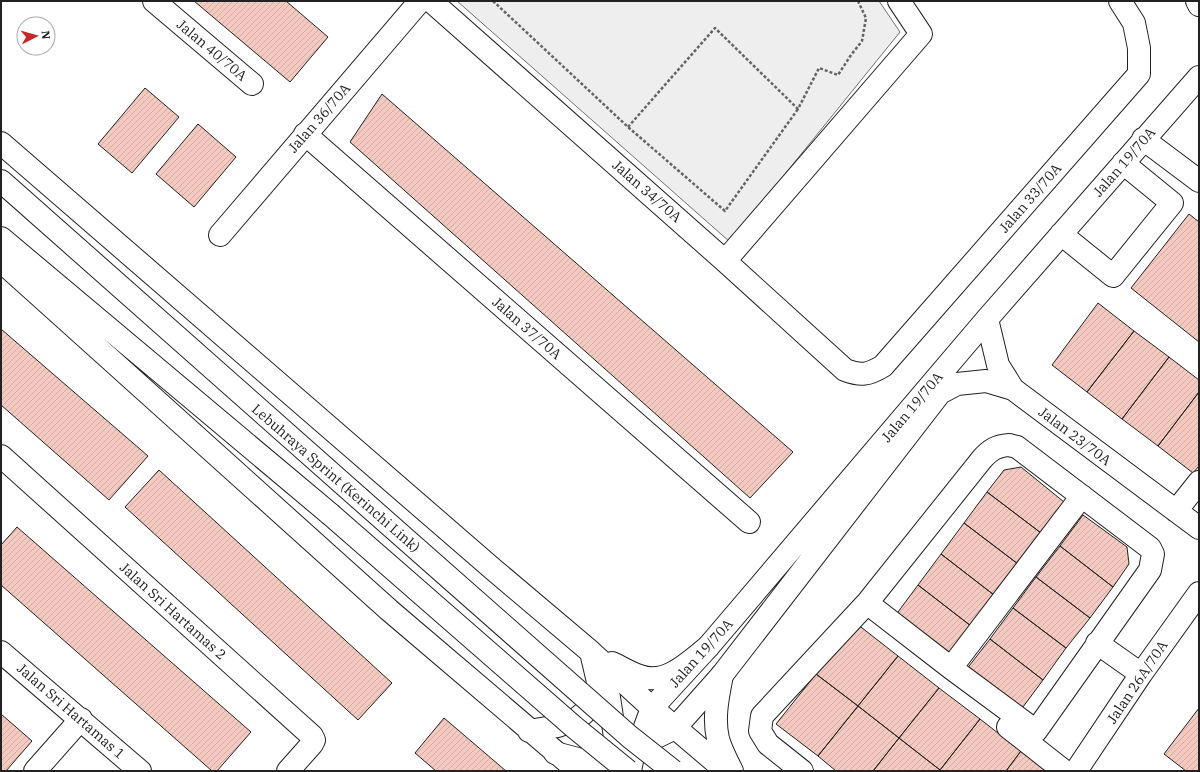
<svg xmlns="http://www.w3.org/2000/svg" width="1200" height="772" font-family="'IBM Plex Serif',serif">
<defs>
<pattern id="building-hatch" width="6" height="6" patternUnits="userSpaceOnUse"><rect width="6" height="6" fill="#f3c9c0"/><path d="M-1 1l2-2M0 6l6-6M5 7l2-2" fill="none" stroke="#d0aca5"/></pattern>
</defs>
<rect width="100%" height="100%" fill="#fff"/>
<path fill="#eee" stroke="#6f6f6f" d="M457 1H879L900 32 730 242Z"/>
<path fill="url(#building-hatch)" stroke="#222" d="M194 1H286L328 37 290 82Z
M145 88 179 117 132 173 98 144Z
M382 94 793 452 750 498 350 142Z
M198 124 236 157 194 207 156 174Z
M1189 214 1199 222V342L1131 288Z
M1098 303 1134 331 1087 392 1052 365Z
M1 329 148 456 109 500 1 405Z
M1134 331 1169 357 1122 419 1087 392Z
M1169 357 1199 380V392L1158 446 1122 419Z
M1199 392V466L1193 473 1158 446Z
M1021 467 1064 502 1041 533 987 492 1004 470Z
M159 470 392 683 358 720 125 507Z
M987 492 1041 533 1018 564 964 523Z
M1083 515 1127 547 1129 564 1113 587 1060 546Z
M964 523 1018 564 994 595 941 554Z
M17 527 251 732 217 771H212L1 585V545Z
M1060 546 1113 587 1090 618 1036 577Z
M941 554 994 595 971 626 918 585Z
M1036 577 1090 618 1066 648 1013 608Z
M918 585 971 626 948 656 895 616Z
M1013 608 1066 648 1043 680 990 639Z
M857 624 898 656 858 706 816 674Z
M990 639 1043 680 1020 711 966 670Z
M898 656 939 688 899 738 858 706Z
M816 674 858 706 818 756 776 724Z
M939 688 980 719 940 770 899 738Z
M858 706 899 738 873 771H836L818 756Z
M1199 708V771H1186L1164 754Z
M1 714 32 741 6 771H1Z
M444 718 506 771H436L415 753Z
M980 719 1021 751 1006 771H942L940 770Z
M899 738 940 770V771H873Z
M1021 751 1047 771H1006Z"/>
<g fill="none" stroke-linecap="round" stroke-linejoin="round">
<defs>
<path id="minor" d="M154 1 252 84
M431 1 725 261 845 370C861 376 868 375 883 366L1139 74V48L1134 23 1120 1
M1197 1 1199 5
M305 134 749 522
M1143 139 1199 181
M1061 234 1113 276 1172 203 1123 163
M220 235 420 1
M725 261 921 34 899 1
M987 319 998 365 1013 389 1199 528
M1009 445 1017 447 1150 548 1153 554 1150 570 1036 731 951 668 867 603 982 459C990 450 996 446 1009 445Z
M1 456 312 736 314 740 312 744 288 771
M1176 511 1199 482
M1097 643 1141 674
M1 652 140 771
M599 660 608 691 615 737 611 771
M951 668 1082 496
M1008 727 1064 771
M555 753 593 763 612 762 628 754 638 746 675 728 722 675 940 393 957 384 986 381 1013 389
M35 771 81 719
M630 771 633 756 638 746 652 708 708 647 987 319 1199 77
M802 771 768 744 760 731 762 716 867 603
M1076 771 1141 674 1199 593"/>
<path id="highway" d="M1 143 494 570 591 652 652 708 726 771
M1 181 359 498
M1 238 330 514
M1 261 389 610 578 771
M612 663C621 667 630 673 640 676 666 686 690 661 708 647
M722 675C718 696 713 718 718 739 721 750 727 761 732 771
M529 731 558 726 575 720 584 713 595 695 598 682 591 652"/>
</defs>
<use href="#minor" stroke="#222" stroke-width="24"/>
<use href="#highway" stroke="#222" stroke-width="24"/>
<path stroke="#646464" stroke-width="2.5" stroke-dasharray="3 2" stroke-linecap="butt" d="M493 1 628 127 725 211 798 109
M628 127 715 28 798 109 819 68 838 75 851 55 862 41 866 18 858 1"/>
<use href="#minor" stroke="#fff" stroke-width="22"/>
<use href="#highway" stroke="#fff" stroke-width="22"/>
<defs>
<path id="highway-bridge" d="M359 498 630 737 673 771
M330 514 574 727 628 771"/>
</defs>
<use href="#highway-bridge" stroke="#222" stroke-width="24" stroke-linecap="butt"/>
<use href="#highway-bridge" stroke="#fff" stroke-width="22"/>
</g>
<g text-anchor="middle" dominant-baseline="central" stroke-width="3" stroke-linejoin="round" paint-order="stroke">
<g font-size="14" fill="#222" stroke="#fff">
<text transform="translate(212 50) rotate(40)">Jalan 40/70A</text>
<text transform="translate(319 118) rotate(-49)">Jalan 36/70A</text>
<text transform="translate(1124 162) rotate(-49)">Jalan 19/70A</text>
<text transform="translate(647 191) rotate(41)">Jalan 34/70A</text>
<text transform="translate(1030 198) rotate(-49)">Jalan 33/70A</text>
<text transform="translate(527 328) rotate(41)">Jalan 37/70A</text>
<text transform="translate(912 407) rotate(-50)">Jalan 19/70A</text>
<text transform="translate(1075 436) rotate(37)">Jalan 23/70A</text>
<text transform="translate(336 478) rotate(41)">Lebuhraya Sprint (Kerinchi Link)</text>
<text transform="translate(173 611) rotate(42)">Jalan Sri Hartamas 2</text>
<text transform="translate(701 653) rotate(-48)">Jalan 19/70A</text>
<text transform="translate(1137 682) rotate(-56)">Jalan 26A/70A</text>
<text transform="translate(71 711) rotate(41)">Jalan Sri Hartamas 1</text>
</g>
</g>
<rect width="1200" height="772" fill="none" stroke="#222222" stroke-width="4"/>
<g transform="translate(36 36) rotate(84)"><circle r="19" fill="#ffffff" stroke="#a7a7a7"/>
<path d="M0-3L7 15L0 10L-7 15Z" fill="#c62828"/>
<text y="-6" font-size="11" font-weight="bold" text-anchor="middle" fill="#222222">N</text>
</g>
</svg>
